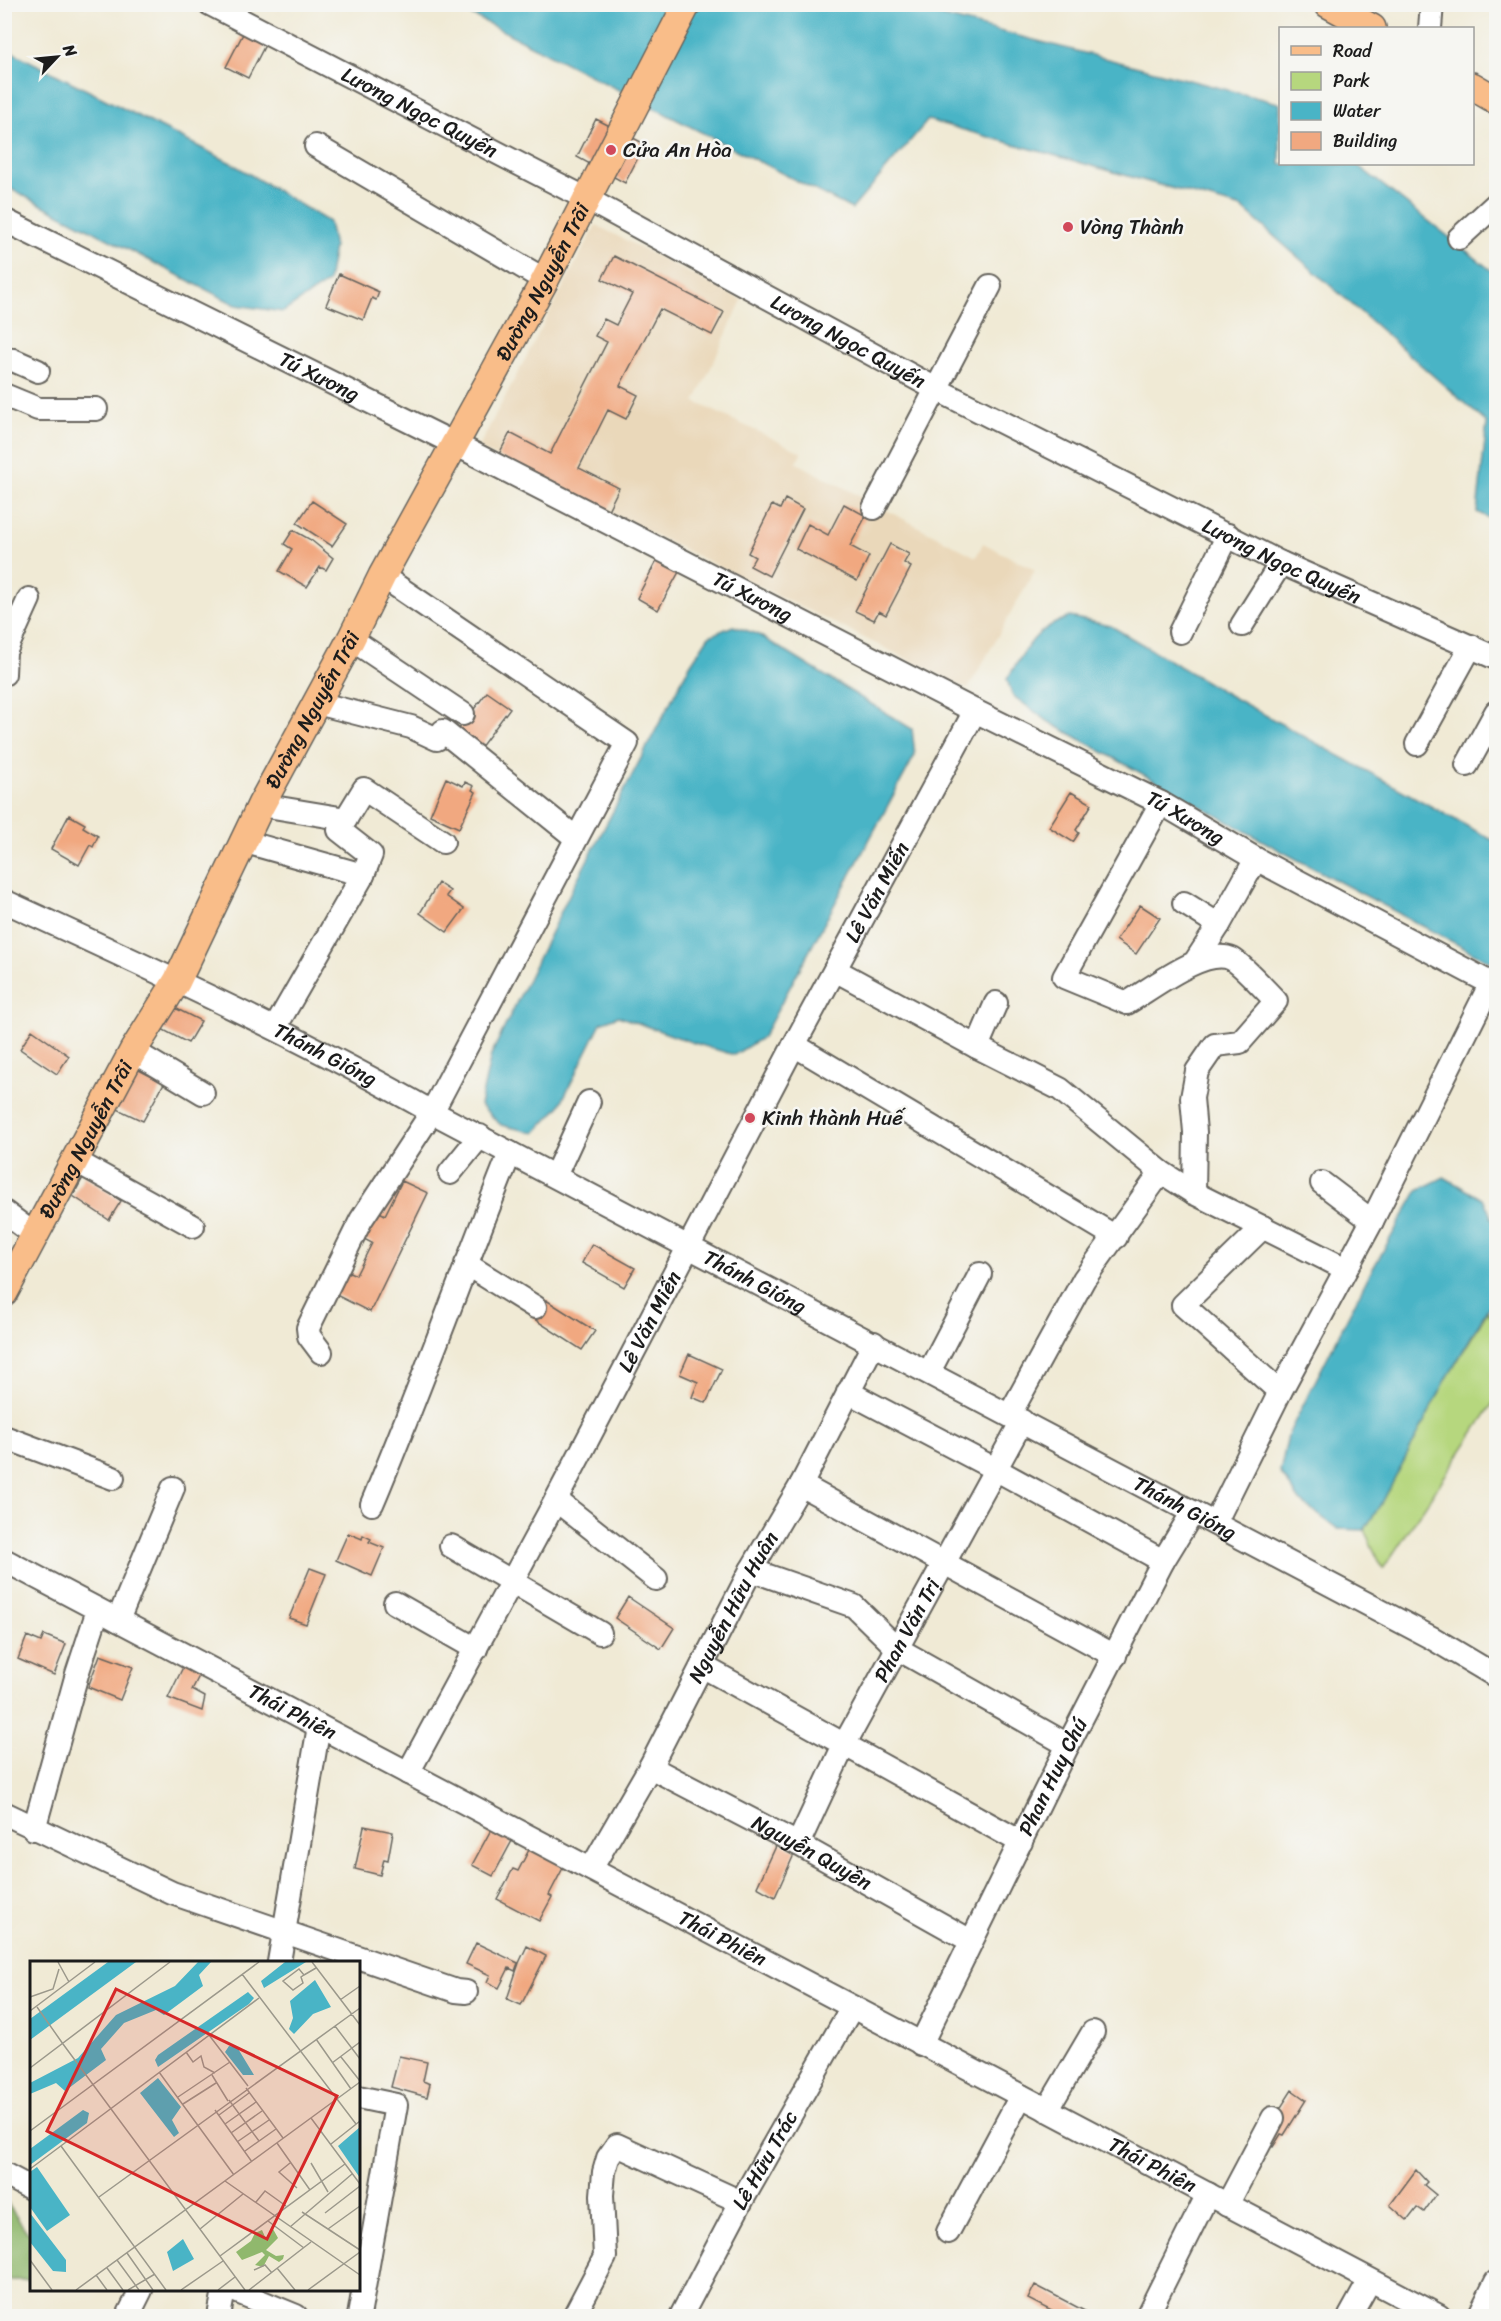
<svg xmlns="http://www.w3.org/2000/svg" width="1501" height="2321" font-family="Sriracha,sans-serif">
<rect width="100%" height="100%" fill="#f6f6f2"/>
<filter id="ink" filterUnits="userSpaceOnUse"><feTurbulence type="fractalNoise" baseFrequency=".0167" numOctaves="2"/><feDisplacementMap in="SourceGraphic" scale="12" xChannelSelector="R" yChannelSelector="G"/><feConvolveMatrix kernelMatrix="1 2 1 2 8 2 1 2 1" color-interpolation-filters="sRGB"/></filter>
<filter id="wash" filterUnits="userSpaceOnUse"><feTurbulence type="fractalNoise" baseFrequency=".008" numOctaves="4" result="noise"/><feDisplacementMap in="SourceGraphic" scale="24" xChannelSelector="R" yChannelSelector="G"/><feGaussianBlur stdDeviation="1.35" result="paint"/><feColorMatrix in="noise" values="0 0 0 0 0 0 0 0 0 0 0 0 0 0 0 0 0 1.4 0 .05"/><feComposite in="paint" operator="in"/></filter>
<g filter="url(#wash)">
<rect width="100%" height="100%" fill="#f0ead5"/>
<path fill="#ead8ba" d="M596 225 742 300 695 402 801 452 797 463 976 557 983 543 1035 570 968 689 478 448Z"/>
<path fill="#b6d77e" stroke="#697a4d" stroke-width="1.5" d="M1488 1311 1496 1323V1399L1383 1569 1364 1530 1383 1501 1447 1378Z"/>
<path fill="#90b86d" stroke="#566a44" stroke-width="1.5" d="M4 2199 27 2232 31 2234V2280H5Z"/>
<path fill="#49b4c6" stroke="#326871" stroke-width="1.5" d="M452 5H898L1278 103 1280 104V164H1356L1496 274V522L1477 512 1487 423 1242 208 928 120 852 209Z
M4 48 231 163 329 222 334 247 328 282 283 312 236 305 5 186Z
M1070 617 1111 626 1227 694 1496 842V965L1283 852 1049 722 1012 695 1007 679C1027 648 1033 629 1070 617Z
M733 626 757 634 912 729 915 755 763 1037 734 1055 691 1042 618 1016 601 1023 559 1107 535 1133 501 1125 480 1105 491 1055 571 891 690 665 709 636Z
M1444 1177 1484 1200 1496 1228V1294L1447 1378 1383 1501 1364 1530 1338 1529 1300 1501 1280 1472 1288 1435 1368 1277 1418 1190Z"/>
<g id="blocks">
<path fill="#f1a880" d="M245 30 267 41 248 78 226 67Z
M596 119 645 144 625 183 577 157Z
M614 256 724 312 712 335 660 309 620 386 638 395 626 419 608 410 579 468 619 488 608 510 498 456 510 433 550 454 607 342 595 336 604 319 616 325 632 294 602 279Z
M339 274 379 292 376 300 372 298 363 320 326 305Z
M785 499 803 509 769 576 750 566 755 557 748 553 772 505 780 509Z
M312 501 347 524 332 546 297 523Z
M844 504 866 516 850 546 869 556 857 581 796 549 808 524 828 535Z
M293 530 311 540 333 558 326 570 320 567 307 587 279 571 292 549 284 544Z
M890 544 909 554 904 563 911 567 886 615 879 611 874 620 855 611Z
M658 558 680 570 658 610 637 598Z
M487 692 510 708 481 747 458 730Z
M446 778 463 786 465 782 474 786 472 790 476 792 459 828 430 815Z
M1071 792 1092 804 1076 830 1079 833 1073 842 1049 827Z
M69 815 85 824 83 827 98 836 93 847 90 845 79 865 51 849Z
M438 883 450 891 446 896 464 909 447 932 420 913Z
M1140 905 1160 918 1136 954 1116 940Z
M165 1003 201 1021 188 1043 154 1025Z
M32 1030 69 1056 57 1074 20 1049Z
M135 1068 164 1083 143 1121 113 1107Z
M84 1176 121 1201 109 1220 73 1196Z
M402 1181 428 1193 370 1312 332 1293 343 1269 356 1275 372 1243 360 1237 374 1209 385 1215Z
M592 1244 635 1268 624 1287 582 1263Z
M546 1300 595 1331 582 1350 534 1319Z
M689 1354 722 1369 706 1403 692 1397 698 1382 680 1374Z
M348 1533 362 1539 363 1535 371 1539 369 1542 384 1548 372 1576 336 1560Z
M310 1568 326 1574 306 1624 289 1618Z
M628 1597 674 1628 661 1649 615 1618Z
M44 1635 66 1644 54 1675 18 1659 27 1636 41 1642Z
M100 1655 133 1667 120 1700 88 1687Z
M188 1657 204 1666 192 1690 205 1697 202 1711 168 1698Z
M364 1826 393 1832 388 1860 384 1859 380 1875 355 1869Z
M492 1828 513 1839 493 1876 472 1865Z
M778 1842 796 1850 775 1897 757 1887Z
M532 1844 564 1866 549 1895 552 1897 539 1921 497 1899 513 1869 518 1871Z
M476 1943 518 1963 515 1971 509 1968 499 1988 487 1982 490 1975 466 1964Z
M527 1946 546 1956 521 2005 507 1999 519 1963Z
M399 2056 427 2062 423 2081 430 2084 427 2097 391 2087Z
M1292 2090 1306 2100 1284 2135 1281 2134 1273 2147 1260 2140Z
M1416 2170 1427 2182 1424 2185 1436 2195 1424 2212 1417 2207 1407 2220 1390 2205Z
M1035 2285 1094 2316H1061L1028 2299Z"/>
</g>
</g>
<g filter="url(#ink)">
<use href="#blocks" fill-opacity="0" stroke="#66645d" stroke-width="1.5"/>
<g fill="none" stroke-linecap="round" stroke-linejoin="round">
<defs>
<g id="minor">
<path id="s1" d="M210 4 587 199 936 389 1281 563 1496 658"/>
<path d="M1430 28 1432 4"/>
<path d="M316 146 545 280"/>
<path id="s2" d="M4 220 455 444 975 711 1161 803 1256 859 1496 986"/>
<path d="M1459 238 1496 204"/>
<path d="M4 359 13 360 38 371"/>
<path d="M4 395 38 409H96"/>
<path d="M874 508 990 286"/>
<path d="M1242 625 1281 563"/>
<path d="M1180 632 1228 535"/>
<path d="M351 639 463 714"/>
<path d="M4 674 5 652 29 599"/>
<path d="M317 703 411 727 437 739 443 731 576 838"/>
<path d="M1417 744 1471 646"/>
<path d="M1467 765 1496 712"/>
<path d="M1161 803 1064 977 1127 1003C1151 989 1205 946 1232 959 1243 965 1266 991 1276 1001L1240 1042 1215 1045 1197 1071 1192 1098 1195 1132 1194 1193"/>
<path d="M261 805 346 819"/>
<path d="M242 841 363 875"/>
<path id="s3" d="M4 901C149 968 293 1033 432 1112L1432 1638 1496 1676"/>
<path d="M1184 903 1219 925"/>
<path d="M1195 962 1219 925 1256 859"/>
<path d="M835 970 977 1047 1060 1089 1161 1172 1194 1193 1346 1269"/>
<path d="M275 1028 363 875 371 855 339 830 364 789 443 842"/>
<path d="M794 1045 1116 1237"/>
<path d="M977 1047 996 1003"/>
<path d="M133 1051 203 1093"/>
<path d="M74 1160 193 1226"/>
<path d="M450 1173 480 1136"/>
<path d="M555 1176 589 1102"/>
<path d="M1322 1183 1372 1221"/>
<path d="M4 1212 35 1235"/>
<path d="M1263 1227 1183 1305 1280 1392"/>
<path d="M466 1264 535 1307"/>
<path d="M321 1352 309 1336 308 1328 361 1220 432 1112 627 743 382 576"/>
<path d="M929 1372 980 1274"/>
<path d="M848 1392 995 1469 1163 1561"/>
<path d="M1010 1414 1084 1279 1161 1172"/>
<path d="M4 1437 113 1478"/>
<path d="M801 1485 1115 1656"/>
<path d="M556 1500 656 1579"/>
<path d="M372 1504C421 1388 463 1270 510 1153"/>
<path d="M1215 1523 1280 1392 1372 1221 1491 983"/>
<path d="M451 1546 600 1633"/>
<path id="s4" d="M4 1560 1439 2316"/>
<path d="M751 1570 854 1606 898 1649 1068 1745"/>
<path d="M395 1603 476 1649"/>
<path d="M118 1620 173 1488"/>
<path d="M702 1666 1021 1842"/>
<path id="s5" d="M650 1767 798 1844 971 1941"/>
<path id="s6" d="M408 1773 556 1500 794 1045 975 711"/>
<path d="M4 1813 172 1893 456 1991 466 1992"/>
<path d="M34 1829 77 1674 98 1610"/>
<path id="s7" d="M798 1844 844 1745 1022 1421"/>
<path id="s8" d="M591 1869 650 1767 751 1570 801 1485 874 1343"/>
<path d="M279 1962 319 1726"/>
<path id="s9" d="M921 2044 1068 1745 1163 1561 1193 1512"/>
<path d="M358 2097 396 2105 359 2316"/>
<path d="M1047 2110 1093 2032"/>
<path d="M4 2174 32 2189"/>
<path d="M1227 2205 1273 2118"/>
<path d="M948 2232 1021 2096"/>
<path d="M233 2290 296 2316"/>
<path d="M128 2316 141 2290"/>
<path d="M219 2316 224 2290"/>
<path d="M574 2316 605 2257 602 2195 604 2172 608 2158 617 2145 741 2202"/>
<path id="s10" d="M681 2316 741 2202 852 2007"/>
<path d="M1147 2316 1208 2194"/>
<path d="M1350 2316 1370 2280"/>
<path d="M1479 2316 1496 2282"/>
</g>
<g id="major">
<path d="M1328 4 1372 28"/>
<path d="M1472 86 1496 100"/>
<path id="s11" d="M4 1293 133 1051 177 981 261 805 351 639 382 576 545 280 687 4"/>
</g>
</defs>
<use href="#minor" stroke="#66645d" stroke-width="26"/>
<use href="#major" stroke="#66645d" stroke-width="30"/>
<use href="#minor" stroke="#fff" stroke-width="22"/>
<use href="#major" stroke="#f9bd89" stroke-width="27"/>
</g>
</g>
<g fill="#d1495b" stroke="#f6f6f2" stroke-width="2">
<circle cx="611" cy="150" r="6"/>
<circle cx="1068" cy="227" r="6"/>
<circle cx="750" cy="1118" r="6"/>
</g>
<g text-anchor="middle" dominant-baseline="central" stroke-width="5" stroke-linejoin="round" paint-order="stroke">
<g font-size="21" fill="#1c1c1c" stroke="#f6f6f2">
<text stroke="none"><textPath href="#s1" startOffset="236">Lương Ngọc Quyến</textPath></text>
<text stroke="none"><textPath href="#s11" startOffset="1146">Đường Nguyễn Trãi</textPath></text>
<text stroke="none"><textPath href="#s1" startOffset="722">Lương Ngọc Quyến</textPath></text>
<text stroke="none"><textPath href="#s2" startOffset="352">Tú Xương</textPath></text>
<text stroke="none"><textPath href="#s1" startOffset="1208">Lương Ngọc Quyến</textPath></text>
<text stroke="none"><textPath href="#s2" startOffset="838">Tú Xương</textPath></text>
<text stroke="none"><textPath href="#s11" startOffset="660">Đường Nguyễn Trãi</textPath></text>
<text stroke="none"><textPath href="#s2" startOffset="1324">Tú Xương</textPath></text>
<text stroke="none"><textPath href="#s6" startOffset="998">Lê Văn Miến</textPath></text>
<text stroke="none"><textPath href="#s3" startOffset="356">Thánh Gióng</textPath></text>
<text stroke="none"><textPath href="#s11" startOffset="174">Đường Nguyễn Trãi</textPath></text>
<text stroke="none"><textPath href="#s3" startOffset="842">Thánh Gióng</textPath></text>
<text stroke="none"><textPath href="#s6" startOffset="512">Lê Văn Miến</textPath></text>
<text stroke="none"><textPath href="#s3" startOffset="1328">Thánh Gióng</textPath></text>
<text stroke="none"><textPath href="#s8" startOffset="298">Nguyễn Hữu Huân</textPath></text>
<text stroke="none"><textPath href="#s7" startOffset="240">Phan Văn Trị</textPath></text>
<text stroke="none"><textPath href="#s4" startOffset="326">Thái Phiên</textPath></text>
<text stroke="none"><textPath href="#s9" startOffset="298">Phan Huy Chú</textPath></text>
<text stroke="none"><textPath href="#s5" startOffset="183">Nguyễn Quyền</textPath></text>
<text stroke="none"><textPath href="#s4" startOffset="812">Thái Phiên</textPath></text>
<text stroke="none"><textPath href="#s10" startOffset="177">Lê Hữu Trác</textPath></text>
<text stroke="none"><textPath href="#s4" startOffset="1298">Thái Phiên</textPath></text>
</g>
<g font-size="21" fill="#1c1c1c" stroke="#f6f6f2" text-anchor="start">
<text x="623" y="150">Cửa An Hòa</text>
<text x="1080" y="227">Vòng Thành</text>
<text x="762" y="1118">Kinh thành Huế</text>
</g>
</g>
<g transform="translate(30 1961)">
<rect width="330" height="330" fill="#f0ead5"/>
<path d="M243 268 248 277 236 289 246 295 254 294 253 298 249 301 239 295 233 306 225 304 235 294 232 291 212 299 206 291 221 280 225 272 232 269 236 278Z" fill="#90b86d"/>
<path d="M78 1H106L0 79V58ZM168 1H181L169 14 173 25 134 54 126 49 94 62 71 88 76 99 35 130 26 122 0 133V122L48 97 86 54 145 25ZM255 1H276L234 27 231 20ZM285 19 301 46 283 53 264 73 259 68 263 57 260 40ZM218 31 224 37 219 43 128 106 125 99 128 94ZM199 85 207 86 224 114H213L195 91ZM128 117 151 146 142 159 149 172 144 176 110 132ZM53 149 59 152 57 162 0 204V188ZM330 166V217L308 185ZM7 206 40 254 17 270 0 246V211ZM0 252 36 299V311L23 310 0 281ZM153 278 164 298 143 310 137 291Z" fill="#49b4c6"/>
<path fill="none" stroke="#9b988b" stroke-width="1.5" d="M28 1 39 21M282 1 330 64M212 13 326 163M274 14 269 8 253 20 263 29 273 22 271 16 274 14 286 7M0 36 23 28 29 8M310 39 330 25M7 46 33 83M0 50 65 1M305 65 330 98M179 74 218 125M286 78 321 128M33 83 215 329M156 91 163 101 171 95 174 106 185 112M311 96 330 120M302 102 330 81M0 107 140 1M129 111 204 214M182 114 198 140M216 127 253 177M148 136 200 101M199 139 229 180M153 143 186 122M185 149 222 201M189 154 219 132M281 157 330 223M195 163 226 141M0 170 229 1M201 172 232 150M207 181 239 159M247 182 280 229M301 183 330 160M31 185 136 329M215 190 246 168M260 202 249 211 267 227M281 202 298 231M0 208 229 37M195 220 330 314M69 236 330 47M226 241 235 230 256 245M272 251 330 289M295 252 330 225M238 260 274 287M260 266 322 213M170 268 213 233M298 268 330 245M97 292 123 329M190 295 315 203M0 299 22 329M87 299 109 329M77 307 93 329M247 307 265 329M224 309 235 304 242 312M66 314 77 329M46 329 330 121M98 329 125 313M151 329 193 300M188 329 205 316M219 329 281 281M278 329 330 291"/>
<path fill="#d62828" fill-opacity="0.15" stroke="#d62828" stroke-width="3" d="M86 28 307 135 237 278 17 170Z"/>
<rect width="330" height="330" fill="none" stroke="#1c1c1c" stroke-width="3"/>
</g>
<rect width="1501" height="2321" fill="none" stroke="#f6f6f2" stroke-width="24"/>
<rect x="1279" y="27" width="195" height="138" fill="#f6f6f2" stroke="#9f9f9c" stroke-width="1.5"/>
<rect x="1291" y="46" width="30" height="9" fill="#f9bd89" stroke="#9f9f9c" stroke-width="1.5"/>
<text x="1333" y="57" font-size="18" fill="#1c1c1c">Road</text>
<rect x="1291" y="72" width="30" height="18" fill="#b6d77e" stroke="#9f9f9c" stroke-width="1.5"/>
<text x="1333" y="87" font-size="18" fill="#1c1c1c">Park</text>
<rect x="1291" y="102" width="30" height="18" fill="#49b4c6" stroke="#9f9f9c" stroke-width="1.5"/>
<text x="1333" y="117" font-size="18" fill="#1c1c1c">Water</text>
<rect x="1291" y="132" width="30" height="18" fill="#f1a880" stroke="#9f9f9c" stroke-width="1.5"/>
<text x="1333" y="147" font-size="18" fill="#1c1c1c">Building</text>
<g transform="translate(57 57) rotate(64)" stroke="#f6f6f2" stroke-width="4.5" paint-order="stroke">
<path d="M0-4.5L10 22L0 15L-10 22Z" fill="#1c1c1c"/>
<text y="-9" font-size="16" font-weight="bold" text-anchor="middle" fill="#1c1c1c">N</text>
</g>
</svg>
